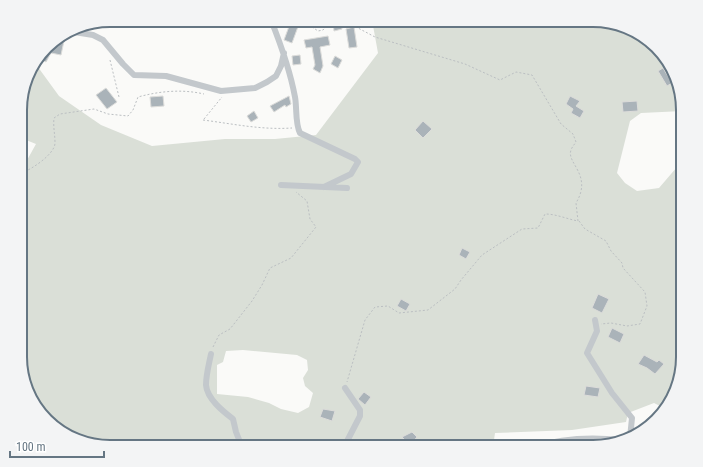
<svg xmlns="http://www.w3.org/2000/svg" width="703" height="467" font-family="'Roboto Condensed',sans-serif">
<rect width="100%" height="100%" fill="#fafaf8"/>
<path fill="#dadfd7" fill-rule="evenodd" d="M372 20H594L643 35 671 65 683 104V111L641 113 630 121 617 173 625 183 637 191 659 188 683 160V363L668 407 666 409 654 403 628 413 626 422 572 430 495 433 493 447H109L60 432 32 402 21 369V171L36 144 21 138C21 113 18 84 35 63L59 96 101 125 152 146 225 139H275L316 135 378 53ZM243 350 297 355 307 360 308 370 303 378 305 386 313 393 309 407 298 413 281 409 269 403 248 397 217 394V365L223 362 226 351Z"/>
<path fill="#aab3b9" stroke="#dcdcda" d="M291 21 299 24 292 43 284 40Z
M341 21 342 29 334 31 333 22Z
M354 27 357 47 349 48 346 29Z
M328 36 330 45 320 47 323 66 320 73 313 69 315 65 312 47 306 48 304 40Z
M55 39 64 41 61 55 51 53 46 62 39 58 50 42Z
M300 55 301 64 293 65 292 56Z
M335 56 342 60 338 68 331 64Z
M663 68 672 83 667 86 658 71Z
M106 88 117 102 107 109 96 95Z
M163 96 164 106 151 107 150 97Z
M289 96 291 104 286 107 285 105 274 112 270 106Z
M570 96 580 101 576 106 584 111 580 118 571 113 573 109 566 104Z
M637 101 638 111 623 112 622 102Z
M254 111 258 118 251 122 247 116Z
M423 121 432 129 423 138 415 130Z
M462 248 470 252 466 259 459 255Z
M598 294 609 299 602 313 592 308Z
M401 299 410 304 406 311 397 306Z
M612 328 624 334 620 343 608 337Z
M644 355 657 362 659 360 664 364 655 374 647 368 638 364Z
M586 386 600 388 598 397 584 395Z
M364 392 371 397 365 405 358 399Z
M323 409 335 411 332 421 320 417Z
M412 432 417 437 410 445 402 437Z"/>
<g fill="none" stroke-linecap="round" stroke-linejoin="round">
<path stroke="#bbbfc2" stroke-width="1" stroke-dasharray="2 2" stroke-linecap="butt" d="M302 20 318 31 323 30 332 20
M342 20 353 22 358 28 375 37 465 64 500 80 516 72 532 75 561 124 573 134 576 142C574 145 572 147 571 150 566 163 593 175 576 203L578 221C567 219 556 214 545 214L538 228 522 229 482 255 461 280 455 289 428 310 399 313 388 306 375 307 365 320 347 382
M110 60 119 97
M204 119 222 97
M203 120C234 124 261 130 292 128
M21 173C31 170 55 154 55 143 55 134 53 127 54 118L60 114 94 109 108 114 128 116 133 110 138 97C160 91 182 89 204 94
M579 221 585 229 606 241 611 251 622 263 623 268 645 292 647 306 640 324 627 326 611 323 601 324
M213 347 219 335 230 329 252 301 262 285 270 268 291 258 316 227 310 219 307 201 296 192"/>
<path stroke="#c3c8cc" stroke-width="6" d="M271 20C281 45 290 70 295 97 297 107 295 124 300 133L355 159 358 162 351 174 324 187
M68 31 93 35 103 40 123 64 134 75 166 76 221 91 255 88 267 82 276 76 281 66 284 53
M281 185 347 188
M595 320 597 331 587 353 612 393 632 418 630 438
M211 354C209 364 206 375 206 385 207 399 224 412 233 419L236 432 242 447
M344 447 360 416V410L345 388
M534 447C562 438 592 437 621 440"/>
</g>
<path d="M0 0H703V467H0ZM110 27H593A83 83 0 0 1 676 110V357A83 83 0 0 1 593 440H110A83 83 0 0 1 27 357V110A83 83 0 0 1 110 27Z" fill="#f3f4f5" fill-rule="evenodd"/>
<path fill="none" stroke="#657683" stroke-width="2" d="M110 27H593A83 83 0 0 1 676 110V357A83 83 0 0 1 593 440H110A83 83 0 0 1 27 357V110A83 83 0 0 1 110 27Z"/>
<path d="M10 451v6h94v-6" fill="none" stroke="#657683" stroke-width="2"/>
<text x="16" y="451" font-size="12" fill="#657683" stroke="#ffffff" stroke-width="3" paint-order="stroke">100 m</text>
</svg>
